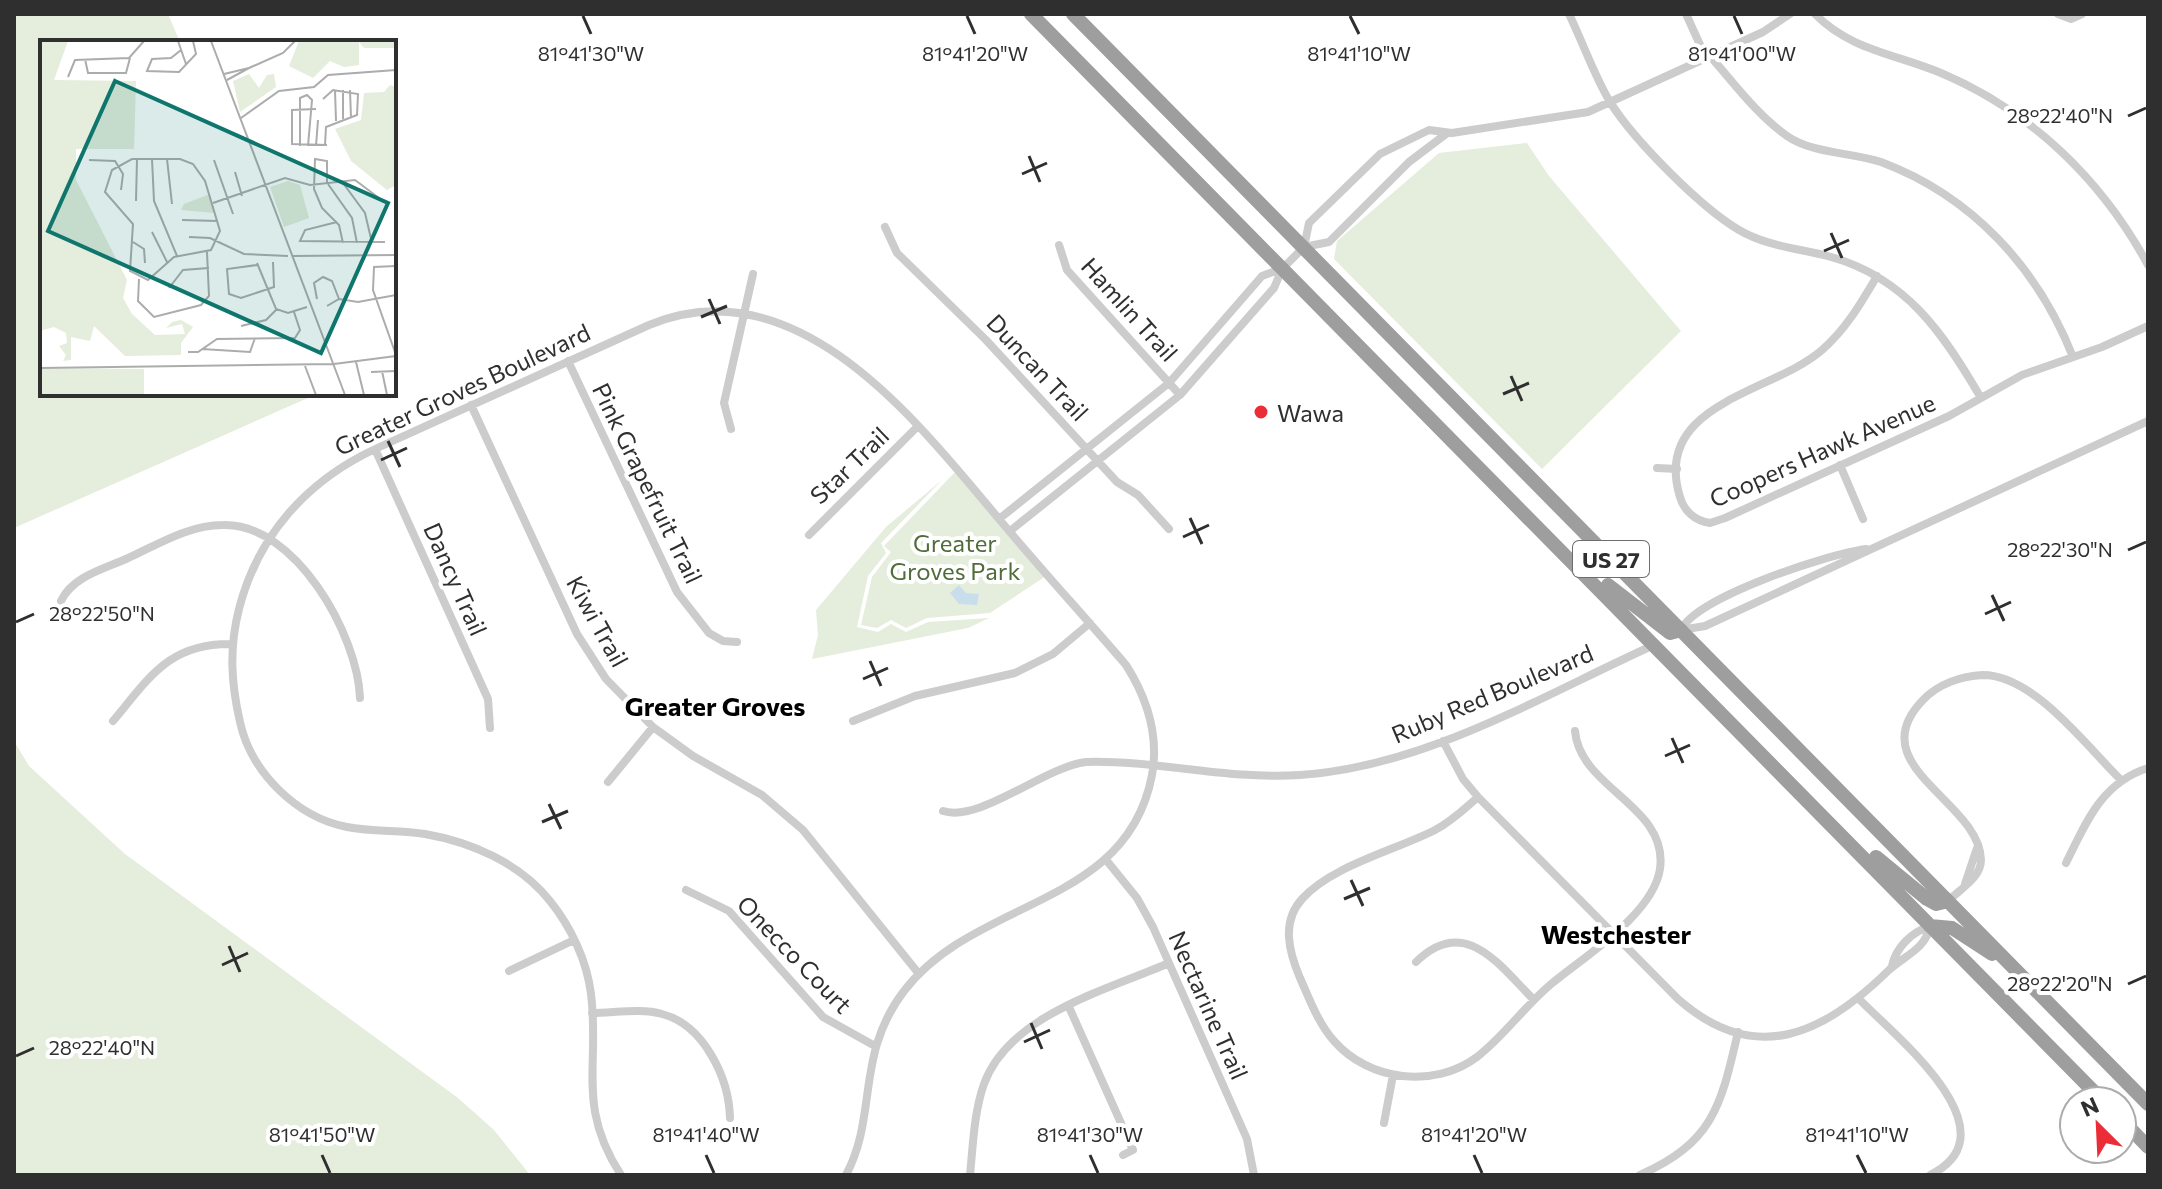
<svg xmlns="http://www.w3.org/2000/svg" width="2162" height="1189" font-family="Commissioner,sans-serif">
<rect width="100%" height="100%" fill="#fff"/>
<path fill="#e5eddc" d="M14 14H168L180 42H42V394H317L14 528Z
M1527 143 1549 176 1681 331 1542 469 1334 259 1337 241 1439 153Z
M958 469 1046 576 990 613 927 618 906 628 891 620 877 628 861 625 872 577 891 552 884 546Z
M942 480 881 543 886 553 868 576 857 627 878 632 891 624 906 632 928 622 989 618 968 628 812 659 818 635 816 610 886 527Z
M14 741 29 766 125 854 458 1098 494 1130 530 1175H14Z"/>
<path fill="#c8deed" d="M959 585 966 593 979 594 977 605 959 604 950 593Z"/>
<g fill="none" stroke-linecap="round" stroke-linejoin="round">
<path stroke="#ccc" stroke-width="8" d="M1569 14C1583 43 1594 75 1610 102 1634 140 1700 207 1739 230 1768 247 1799 248 1831 257 1906 278 1944 334 1981 398
M1686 14 1706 58
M1815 14C1850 50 1896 54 1941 73 2031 111 2102 180 2148 265
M2058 14 2071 19 2082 14
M1710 56C1734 83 1757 115 1787 136 1813 154 1851 152 1881 162 1972 196 2038 268 2073 357
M885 227 897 253 986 340 1117 482 1138 495 1169 529
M1059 245 1067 270 1180 395
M1304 247 1309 223 1380 154 1429 130 1452 133 1588 112 1763 32 1790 14
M1304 247 1329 242 1409 162 1446 134
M1877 276C1861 303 1846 329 1822 350 1773 393 1651 403 1680 497 1684 511 1695 521 1710 523L1725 518 1949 416 2022 375 2102 347 2148 326
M568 361 677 592 709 633 723 641 737 642
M471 405 577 634 606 679 653 727 693 756 762 795 803 830 919 974
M731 429 724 403 753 274
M375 449 488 699 490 728
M1840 465 1863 519
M1657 468 1677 469
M999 519 1169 383 1262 276 1281 269
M1010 531 1180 395 1274 288 1282 269 1304 247
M809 535 918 426
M1866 549C1828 554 1696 597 1681 630L1705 626 2148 421
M61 601C72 577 103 569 126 559 157 545 188 525 223 525 296 523 358 636 360 698
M113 721C150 677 169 643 232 644
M853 721 915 696 1015 673 1053 654 1090 623
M1443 741 1463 779 1478 797 1678 999C1756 1068 1825 1033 1889 970 1904 956 1926 949 1930 926
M608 782 653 727
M1478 797C1464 809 1452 821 1435 830 1396 850 1331 866 1302 899 1281 922 1289 952 1300 978 1310 1000 1318 1023 1334 1041 1369 1081 1434 1089 1477 1057 1504 1036 1524 1007 1550 985 1583 957 1653 915 1660 869 1669 806 1580 789 1575 731
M943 811C980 823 1044 767 1086 762 1157 760 1226 780 1300 775 1425 767 1541 696 1654 645
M1107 861 1137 898 1153 927 1247 1139 1254 1175
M2066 863C2086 823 2101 783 2148 768
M1965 884 1977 848
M686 890 729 911 823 1017 875 1046
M1948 901C1960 889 1981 878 1981 860 1980 801 1859 766 1923 700 1938 684 1961 676 1983 675 2034 675 2087 747 2121 780
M1416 962C1465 914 1499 965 1534 1000
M1892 966C1896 947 1912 932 1930 926
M509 971 574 940
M1860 1000C1895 1036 2017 1132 1930 1175
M1069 1007 1133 1150 1123 1155
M592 1013C614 1013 641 1008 662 1014 704 1025 729 1078 730 1118
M1384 1123 1393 1075
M621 1175C576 1106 600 1065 591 994 587 961 571 927 550 901 520 863 471 842 425 834 399 830 373 832 347 827 296 817 251 772 240 722 231 683 229 648 239 609 258 535 307 481 375 449L649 325C796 264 916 420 999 519 1040 568 1084 616 1126 665 1147 698 1159 736 1152 775 1127 908 976 897 904 991 855 1055 878 1115 846 1175
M970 1175C973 1145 974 1112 984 1084 1009 1015 1107 990 1169 963
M1640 1175C1714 1142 1721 1105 1738 1032"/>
<path stroke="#9e9e9e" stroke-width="14" d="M1031 14 2103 1101
M1073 14 2148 1104
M1608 585 1670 633 1681 630
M1876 857 1927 899 1936 904 1948 901
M1930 926 1952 928 1992 954
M2122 1120 2148 1147"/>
</g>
<path fill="none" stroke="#2f2f2f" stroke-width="3" d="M583 16 591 34M967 16 975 34M1350 16 1359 34M1734 16 1742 34M2128 116 2146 108M1029 156 1040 182M1022 174 1047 163M1831 233 1842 258M1824 251 1849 240M709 299 720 324M701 317 727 306M1511 376 1522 401M1503 394 1529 383M388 441 400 467M381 460 407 448M1190 518 1202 544M1183 537 1209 525M2128 550 2146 542M1992 595 2004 621M1985 614 2011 602M16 622 34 614M870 661 881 686M863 679 888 668M1672 738 1683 763M1665 756 1690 745M549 804 561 829M542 822 568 811M1351 880 1363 906M1344 899 1370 888M229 946 240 972M222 965 248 953M2128 984 2146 976M1031 1023 1042 1049M1024 1042 1050 1030M16 1056 34 1048M322 1155 330 1173M706 1155 714 1173M1090 1155 1098 1173M1474 1155 1482 1173M1857 1155 1866 1173"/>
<circle fill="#ea2d37" stroke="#fff" stroke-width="3" cx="1261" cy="412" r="8"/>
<g text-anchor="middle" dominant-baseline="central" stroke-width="8" stroke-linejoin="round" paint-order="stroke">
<rect fill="#fff" stroke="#6d6d6d" stroke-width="2" x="1573" y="541" width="76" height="36" rx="6"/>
<g font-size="22" font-weight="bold" fill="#2f2f2f">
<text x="1611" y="559">US 27</text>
</g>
<g font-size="24" fill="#2f2f2f" stroke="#fff">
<text transform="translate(1130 309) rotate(48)">Hamlin Trail</text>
<text transform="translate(1038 367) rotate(47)">Duncan Trail</text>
<text transform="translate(462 389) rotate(-25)">Greater Groves Boulevard</text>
<text transform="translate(1822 450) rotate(-24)">Coopers Hawk Avenue</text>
<text transform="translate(849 465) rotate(-44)">Star Trail</text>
<text transform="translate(648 483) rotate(64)">Pink Grapefruit Trail</text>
<text transform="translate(456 579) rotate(66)">Dancy Trail</text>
<text transform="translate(598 621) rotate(61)">Kiwi Trail</text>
<text transform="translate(1492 693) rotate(-23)">Ruby Red Boulevard</text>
<text transform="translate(795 954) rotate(46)">Onecco Court</text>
<text transform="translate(1209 1005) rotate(66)">Nectarine Trail</text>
</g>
<g font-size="24" fill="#2f2f2f" stroke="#fff" text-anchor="start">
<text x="1277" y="412">Wawa</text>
</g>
<g font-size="24" fill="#516c3b" stroke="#fff">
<text x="955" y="542">Greater<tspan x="955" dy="28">Groves Park</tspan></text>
</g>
<g font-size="26" font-weight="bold" fill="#000" stroke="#fff">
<text x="715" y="705">Greater Groves</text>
<text x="1616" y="933">Westchester</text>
</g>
</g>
<g transform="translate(40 40)">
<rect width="356" height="356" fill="#fff"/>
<path d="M0 1H28L14 40 96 41 94 109H36V140L87 240 83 258 92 274 115 295 145 294 142 284 126 288 132 282 141 280 153 287 141 303V315L85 316 54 286 50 301 31 297V320L23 321 26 315 19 306 27 303 26 293 14 287 0 291ZM259 1H356V8H324L319 2V25L304 27 290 21 273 38 249 26ZM209 34 219 48 227 35 234 34 236 47 200 72 193 41ZM350 45 356 47V145L347 150 311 121 295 89 321 80 324 53 344 52ZM248 141 260 145 269 178 244 187 230 147ZM170 154 175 173 141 170 144 164ZM0 328 104 329V355H0Z" fill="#e5eddc"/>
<path fill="none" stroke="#acacac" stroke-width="2" d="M138 1 146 24M171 1 305 355M141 10 131 18 112 19 107 31 139 32 156 14 153 1M45 19 48 33H86L90 18M209 28 243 13 255 1M184 34 209 28 187 40M28 37 35 20 89 18 104 1M295 50 296 81M303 50V79M310 50 311 78M283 59 293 50 318 54 317 75 286 87 285 105M276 69 252 70V104L287 105M201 78 239 51 274 47 288 35 356 30M260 106V58L267 55 272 60 268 106M276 106 278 80M92 119H140L153 124 165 141 180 191 171 210 134 217 108 240 90 231 93 184 65 152 72 130ZM112 119 114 161 137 216M127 119 132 164M49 120 75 121 83 134 81 150M174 120 193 174M195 132 202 156M303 143 325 173 332 203M287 144V121L275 119 274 149 282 168 299 185 303 203M288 144 312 178 317 203M96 161 97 119M173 163 245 138 270 145 315 140 339 158M142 180 178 181M297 182 265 190 260 201 345 202M112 192 127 222M149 197 170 198 204 214 248 216M93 202 104 209 105 223M253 216 356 215M217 223 236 269 248 273 267 267M217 225 187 229 189 254 201 258 234 247 233 222M356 226 334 227 333 250 356 315M99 239 98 261 114 277 161 265 169 256 167 212M129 248 143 230 169 228M277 259 274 243 283 237 292 241 299 259M287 266 299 259 318 262 356 255M201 286 226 280 237 269M162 309 210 312 215 298M148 312H158L177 299 255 298 260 290 254 272M316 322 324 355M294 324 356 316M265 326 276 355M0 328 293 324M342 331 347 355M331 332 356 331"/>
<path fill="#0f766e" fill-opacity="0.15" stroke="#0f766e" stroke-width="4" d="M75 41 348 163 281 313 8 191Z"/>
<rect width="356" height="356" fill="none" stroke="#2f2f2f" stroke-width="4"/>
</g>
<g font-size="20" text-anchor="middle" fill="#2f2f2f" stroke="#fff" stroke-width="8" stroke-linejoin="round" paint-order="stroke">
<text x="591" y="61">81°41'30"W</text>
<text x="975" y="61">81°41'20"W</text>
<text x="1359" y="61">81°41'10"W</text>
<text x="1742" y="61">81°41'00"W</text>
<text x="2060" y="123">28°22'40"N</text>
<text x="2060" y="557">28°22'30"N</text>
<text x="102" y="621">28°22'50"N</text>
<text x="2060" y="991">28°22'20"N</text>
<text x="102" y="1055">28°22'40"N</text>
<text x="322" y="1142">81°41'50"W</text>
<text x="706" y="1142">81°41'40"W</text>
<text x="1090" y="1142">81°41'30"W</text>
<text x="1474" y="1142">81°41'20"W</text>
<text x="1857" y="1142">81°41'10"W</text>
</g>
<rect width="2162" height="1189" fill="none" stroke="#2f2f2f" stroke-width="32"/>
<g transform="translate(2098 1125) rotate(336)"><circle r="38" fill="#ffffff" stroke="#acacac" stroke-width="2"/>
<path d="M0-6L14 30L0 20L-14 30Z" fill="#ea2d37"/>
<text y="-12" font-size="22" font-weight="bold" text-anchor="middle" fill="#2f2f2f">N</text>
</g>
</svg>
